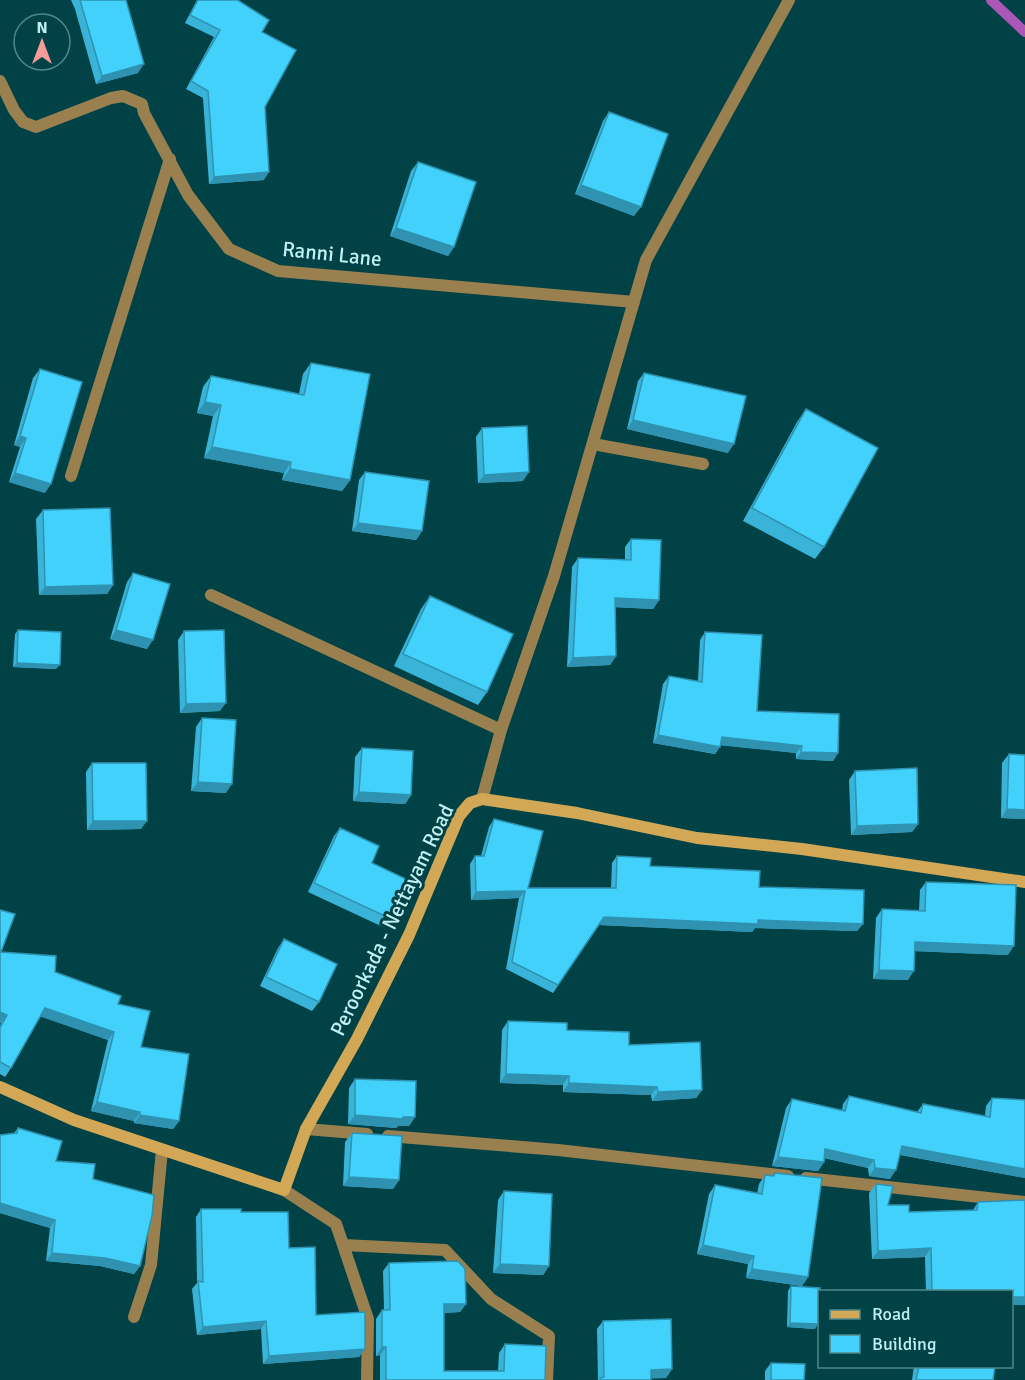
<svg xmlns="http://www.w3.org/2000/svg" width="1025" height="1380" font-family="Signika,sans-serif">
<rect width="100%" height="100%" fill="#004246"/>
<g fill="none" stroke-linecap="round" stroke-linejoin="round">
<path stroke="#aa57b7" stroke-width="10" d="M991 0 1025 32"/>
<path stroke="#9b804f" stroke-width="12" d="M0 81 14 110 23 122 36 127 111 98 123 96 142 104 144 113 188 195 229 249 278 271 634 302
M593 444 703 464
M71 476 170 159
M211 595 501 730
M482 799 501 730 554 576 646 260 789 0
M306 1129 367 1134
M388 1136 558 1150 788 1176
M806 1178 1025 1202
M284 1190 336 1224 368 1319 367 1380
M343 1245 445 1250 491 1299 549 1336 547 1380
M134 1317 151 1265 162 1150"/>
<path stroke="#d2a755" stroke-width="12" d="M0 1087 74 1120 284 1190 306 1129 357 1039 409 935 459 816 470 803 482 799 577 813 697 838 802 849 1025 882"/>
</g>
<path fill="#39b4d8" d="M71 0H126L138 73 96 84 75 9Z
M197 0H237L262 32 265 107 264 180 209 184 203 98 186 89 214 37 185 23Z
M609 112 634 216 575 194 603 121Z
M418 162 454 247 448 256 390 236 411 171Z
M311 363 350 480 342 491 282 480 284 473 204 458 213 416 197 413 203 387 211 376 299 394 303 374Z
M40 369 45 493 9 482 20 447 14 445 33 378Z
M644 373 728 453 627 429 638 381Z
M806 409 824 547 815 559 743 521 797 422Z
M482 428 523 481 478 483 476 437Z
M365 472 422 531 416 540 352 531 359 480Z
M43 510 113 585 107 594 39 595 36 519Z
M631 539 659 600 653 609 615 607 616 656 610 665 567 667 572 567 578 558 625 560V547Z
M133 573 147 649 110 639 127 582Z
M430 596 487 692 478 705 394 666 421 609Z
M18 630 56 669 13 667 15 634Z
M184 631 220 711 180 713 178 640Z
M705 632 757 711 838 753 833 761 796 759V753L721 745 715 754 653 743 663 684 669 676 698 681 700 640Z
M202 718 226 793 191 791 196 727Z
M362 748 411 795 405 804 353 801 355 757Z
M1009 754 1025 755V819L1001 818 1002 763Z
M92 763 141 829 87 830 86 772Z
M855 771 918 824 912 832 851 835 849 780Z
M494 819 528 888H611L612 863 617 856 650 866 759 887 863 924 857 931 755 928 752 932 599 925 553 993 506 969 519 898 471 900 470 864 475 856H481L489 827Z
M340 828 372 863 389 918 383 927 308 892 334 836Z
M926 882 1008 955 915 951 908 980 873 979 876 918 882 909 919 911 920 890Z
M284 939 319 1002 312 1011 260 986 278 948Z
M1 952 55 972 118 1004 179 1121 173 1129 134 1123V1121L91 1111 108 1040 40 1016 11 1068 5 1077 0 1074V1026L1 1023Z
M508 1021 567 1030 629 1045 702 1090 696 1098 652 1101 651 1095 563 1092V1085L500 1083 502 1030Z
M355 1079 415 1117 409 1126H398L396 1128 348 1124 349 1088Z
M849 1096 917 1112 923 1104 985 1116 986 1106 992 1098 1025 1178 900 1155 890 1179 869 1176 868 1168 824 1158V1162L818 1171 772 1166 786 1108 792 1099 842 1111 843 1104Z
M18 1128 56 1161 93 1179 140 1266 134 1274 100 1266 46 1261 50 1228 0 1213V1135L14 1133Z
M352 1133 399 1180 393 1189 343 1186 345 1142Z
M775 1173 808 1277 802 1286 746 1278 748 1264 697 1254 709 1194 715 1185 757 1194 759 1184 765 1175 773 1176Z
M876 1184 888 1205 909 1212 973 1210 978 1202 1011 1292H926L925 1257 872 1259 869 1193Z
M504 1191 549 1266 543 1275 493 1273 498 1200Z
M201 1209 241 1212 289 1248 316 1315 365 1349 359 1357 263 1364 261 1329 197 1335 192 1289 197 1283 196 1217Z
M389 1263 466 1304 460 1312 444 1313V1371H498L499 1353 505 1344 545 1380H380V1355L376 1356V1319L382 1310H384L383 1271Z
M791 1286 815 1329 787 1327 788 1291Z
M603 1321 672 1369 666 1378H651V1380H598L597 1329Z
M771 1363 804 1380H765V1371Z
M914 1366H995L993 1380H912Z"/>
<path fill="#2e92b0" d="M144 64 138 73 96 84 102 76Z
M269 172 264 180 209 184 214 177Z
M581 185 641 207 634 216 575 194Z
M396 228 454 247 448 256 390 236Z
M205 402 221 405 213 416 197 413Z
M633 420 734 444 728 453 627 429Z
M20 436 26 438 20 447 14 445Z
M212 447 291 462 284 473 204 458Z
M290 469 350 480 342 491 282 480Z
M529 472 523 481 478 483 484 475Z
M15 473 51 484 45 493 9 482Z
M358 523 422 531 416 540 352 531Z
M113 585 107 594 39 595 45 587Z
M615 598 659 600 653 609 609 607Z
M116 630 153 640 147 649 110 639Z
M616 656 610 665 567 667 573 658Z
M17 663 60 665 56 669 13 667Z
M226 703 220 711 180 713 186 704Z
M658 735 720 747 715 754 653 743Z
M722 737 802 746 796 753 717 745Z
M801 752 838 753 833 761 796 759Z
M198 782 232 784 226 793 191 791Z
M359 792 411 795 405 804 353 801Z
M1007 809 1025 810V819L1001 818Z
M93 821H147L141 829 87 830Z
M918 824 912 832 851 835 857 826Z
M525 891 519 898 471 900 476 892Z
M604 917 758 920 863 924 857 931 755 928 752 932 599 925Z
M915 942 1014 946 1008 955 909 951Z
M879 970 914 971 908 980 873 979Z
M45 1008 114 1032 108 1040 39 1016Z
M0 1012 7 1015 1 1023H0Z
M506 1074 569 1076 563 1085 500 1083Z
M569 1083 657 1087 651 1095 563 1092Z
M702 1090 696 1098 652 1101 658 1092Z
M97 1102 140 1112 134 1121 91 1111Z
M140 1115 179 1121 173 1129 134 1123Z
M355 1115 403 1117H415L409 1126H398L396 1128 348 1124Z
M902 1146 1025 1169V1178L896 1154Z
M825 1149 874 1160 868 1168 820 1157Z
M778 1157 824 1162 818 1171 772 1166Z
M875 1168 896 1170 890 1179 869 1176Z
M349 1177 399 1180 393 1189 343 1186Z
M0 1203 55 1220 50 1228 0 1213Z
M703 1245 754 1256 748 1264 697 1254Z
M931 1248 925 1257 872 1259 878 1251Z
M52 1253 105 1258 140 1266 134 1274 100 1266 46 1261Z
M500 1264 549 1266 543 1275 493 1273Z
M752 1269 808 1277 802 1286 746 1278Z
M1011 1297H1025V1305H1011Z
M444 1304H466L460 1312 438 1313Z
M266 1321 261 1329 197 1335 203 1327Z
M790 1323 818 1324 815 1329 787 1327Z
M382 1347H386L380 1355 376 1356Z
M365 1349 359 1357 263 1364 269 1356Z
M672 1369 666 1378 645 1379 651 1370Z"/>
<path fill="#42d1fb" stroke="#2e92b0" stroke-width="1.5" d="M80 0H126L144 64 102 76Z
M198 0H237L239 1 269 20 262 32 296 50 265 107 269 172 214 177 208 91 191 81 220 30 190 15Z
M609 112 668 134 641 207 581 185Z
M418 162 476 182 454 247 396 228Z
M311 363 370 374 350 480 290 469 291 462 212 447 221 405 205 402 211 376 304 395Z
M40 369 82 382 51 484 15 473 26 438 20 436Z
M644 373 746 396 734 444 633 420Z
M806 409 878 448 824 547 752 508Z
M527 426 529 472 484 475 482 428Z
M365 472 429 481 422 531 358 523Z
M110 508 113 585 45 587 43 510Z
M631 539 661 540 659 600 615 598 616 656 573 658 578 558 631 560Z
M133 573 170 584 153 640 116 630Z
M430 596 513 634 487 692 403 654Z
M18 630 61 632 60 665 17 663Z
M224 630 226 703 186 704 184 631Z
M705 632 762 635 757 711 839 714 838 753 801 752 802 746 722 737 720 747 658 735 669 676 702 682Z
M202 718 236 720 232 784 198 782Z
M362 748 413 751 411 795 359 792Z
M1009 754 1025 755V810L1007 809Z
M92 763H146L147 821H93Z
M917 768 918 824 857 826 855 771Z
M494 819 543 831 528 888H616L617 856 651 858 650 866 760 871 759 887 864 890 863 924 758 920V924L604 917 558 985 512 962 525 891 476 892 475 856H484Z
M340 828 379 846 372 863 406 879 389 918 314 883Z
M926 882 1016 885 1014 946 915 942 914 971 879 970 882 909 925 911Z
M0 910 15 914 1 952 56 956 55 972 121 996 118 1004 150 1011 141 1047 189 1054 179 1121 140 1115V1112L97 1102 114 1032 45 1008 11 1068 0 1062V1028L7 1015 0 1012Z
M284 939 337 964 319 1002 266 977Z
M508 1021 567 1023V1030L629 1032V1045L700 1042 702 1090 658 1092 657 1087 569 1083V1076L506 1074Z
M355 1079 416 1081 415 1117H403V1119L355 1115Z
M849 1096 921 1113 923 1104 990 1117 992 1098 1025 1100V1169L902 1146 896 1170 875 1168 874 1160 825 1149 824 1162 778 1157 792 1099 845 1111Z
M18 1128 62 1141 56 1161 95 1164 93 1179 154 1195 152 1216 140 1266 105 1258 52 1253 55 1220 0 1203V1135L17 1133Z
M352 1133 402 1136 399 1180 349 1177Z
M775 1173 822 1178 808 1277 752 1269 754 1256 703 1245 715 1185 762 1194 765 1175 774 1176Z
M876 1184 893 1186 888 1205H909V1212L977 1210 978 1202 1025 1200V1297H1011V1292H932L931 1248 878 1251Z
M504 1191 552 1194 549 1266 500 1264Z
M201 1209H241V1212H288L289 1248 315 1247 316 1315 365 1312V1349L269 1356 266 1321 203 1327 198 1281 203 1282Z
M458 1261 465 1269 466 1304H444V1371H504L505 1344 546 1346 545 1380H386V1347H382V1310H390L389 1263Z
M791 1286 820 1288 818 1324 790 1323Z
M671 1319 672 1369 651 1370V1380H600V1378L604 1377 603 1321Z
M771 1363 805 1364 804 1380H771Z
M919 1366H995L993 1380H916Z"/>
<g text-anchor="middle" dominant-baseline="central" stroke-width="6" stroke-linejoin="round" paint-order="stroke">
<g font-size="21" fill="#c0f0f4" stroke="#004246">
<text transform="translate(332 254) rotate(6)">Ranni Lane</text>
<text transform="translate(392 920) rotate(-64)">Peroorkada - Nettayam Road</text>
</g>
</g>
<rect x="818" y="1290" width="195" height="78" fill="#004246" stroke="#4d888c" stroke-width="1.5"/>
<rect x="830" y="1310" width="30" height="9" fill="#d2a755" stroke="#4d888c" stroke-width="1.5"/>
<text x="872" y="1320" font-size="18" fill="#c0f0f4">Road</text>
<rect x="830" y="1335" width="30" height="18" fill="#42d1fb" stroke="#4d888c" stroke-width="1.5"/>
<text x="872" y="1350" font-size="18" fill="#c0f0f4">Building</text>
<g transform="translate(42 42)"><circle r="28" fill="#004246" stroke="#4d888c" stroke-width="1.5"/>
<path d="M0-4.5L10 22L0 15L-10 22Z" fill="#f59b98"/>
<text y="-9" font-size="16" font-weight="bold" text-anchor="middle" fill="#c0f0f4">N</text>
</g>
</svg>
